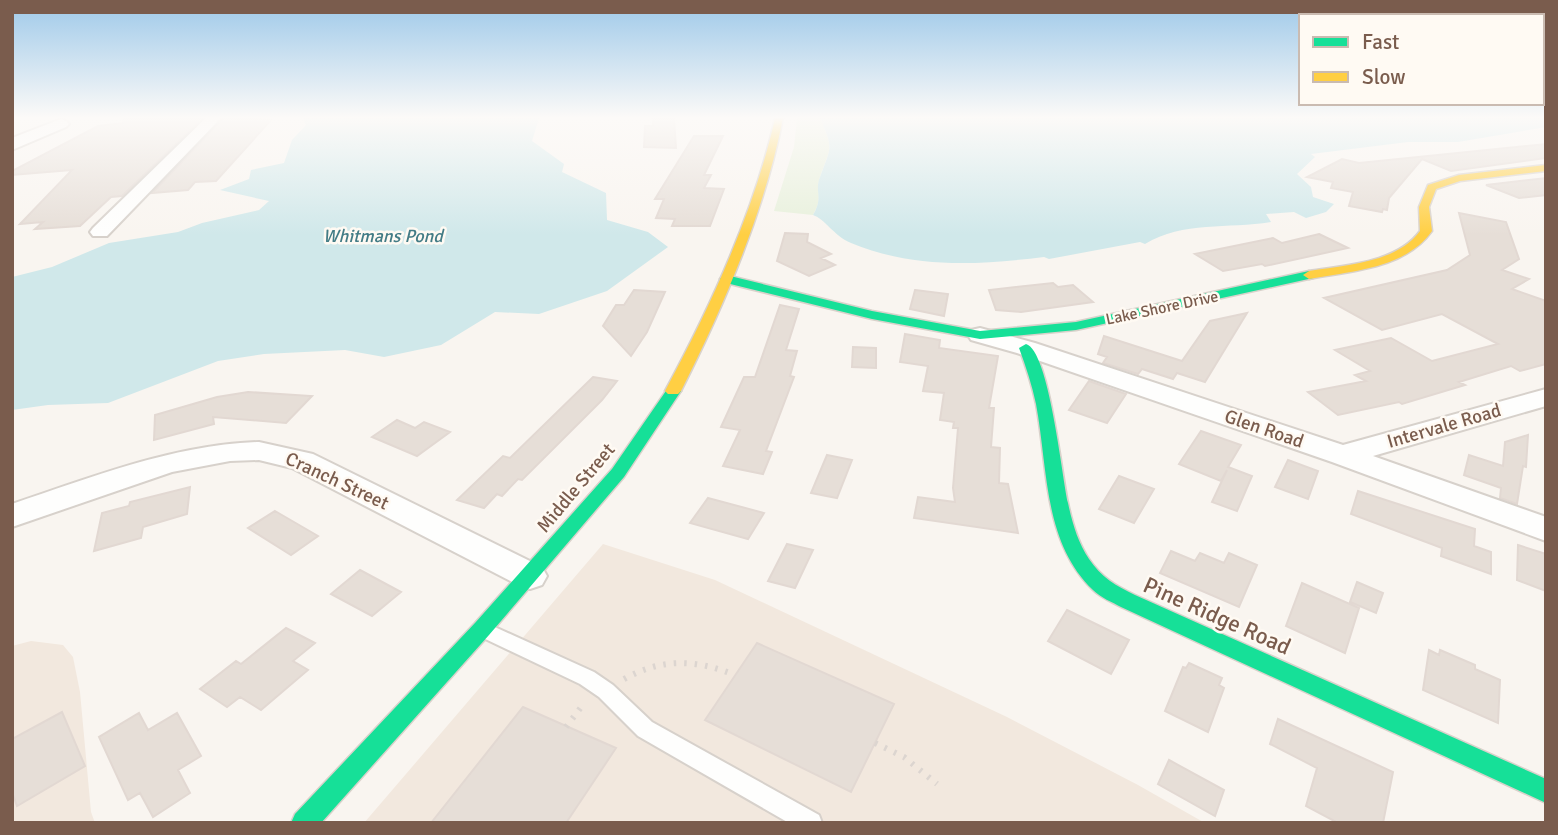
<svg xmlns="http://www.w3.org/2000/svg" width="1558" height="835" font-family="Signika,sans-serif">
<rect width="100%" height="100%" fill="#f9f5f0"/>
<path fill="#f2e8de" d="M603 544 715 580 1007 717 1138 785 1205 823H364Z
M31 641 63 645 73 657 80 692 91 812 95 823H12V646Z"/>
<path fill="#e7f0db" d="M797 118H820C834 150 831 146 820 177 815 192 824 196 813 215L774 211 794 147Z"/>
<path fill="#d0e8ea" d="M303 118H539L532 141 564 164 562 172 606 193 607 220 648 232 668 247 607 291 539 314 495 312 441 345 384 357 345 350 264 354 218 361 108 403 48 405 12 410V277L52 267 109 243 178 232 202 223 259 210 269 201 220 190 249 179 251 170 284 163 292 140 306 125Z
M820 118H1546V127L1458 142H1408L1311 154 1315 157 1297 174 1311 187 1313 197 1334 204 1326 212 1306 218 1294 212 1266 214 1271 222C1228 229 1183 221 1145 244L1140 242 1049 259 1044 257C978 265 914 269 851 243 834 236 825 219 813 215 824 196 814 192 820 177 831 146 834 150 820 118Z"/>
<path fill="#e6ded7" stroke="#e2d8d2" stroke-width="2" d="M124 118H203L122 196 111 197 80 226 35 229 43 222 20 224 72 170 12 175V171L98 126 123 123Z
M224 118 271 120 216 181 195 182 188 190 152 193Z
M653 118H674L676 148 644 147 645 126H653Z
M694 136H723L704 175H711L704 188 724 189 710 226H672L675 219 656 218 664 199H655Z
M1546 144V158L1451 171 1422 159 1389 198 1387 210 1383 209 1382 212 1349 206 1353 192 1331 188 1333 182 1307 177 1342 159 1359 163Z
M1546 178V195L1519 198 1486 185Z
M1459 213 1506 222 1519 259 1502 270 1529 279 1512 289 1546 301V364L1520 371 1511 366 1459 382 1465 385 1402 404 1399 402 1338 415 1308 392 1366 381 1355 375 1370 371 1335 350 1391 338 1432 361 1498 344 1442 314 1382 330 1324 298 1447 270 1470 255Z
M785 233 808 234 807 242 831 254 821 258 835 265 809 276 777 261Z
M1319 234 1348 248 1265 266 1262 264 1223 271 1195 254 1273 238 1282 243Z
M1053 283 1058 287 1073 285 1093 302 1021 312 996 310 989 290Z
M634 290 665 292 647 332 631 356 603 326 616 305H624Z
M915 290 948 294 944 316 910 309Z
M780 305 799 309 786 350 797 351 790 376 794 377 766 451 772 452 763 474 723 466 740 430 721 427 744 377H755Z
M1247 313 1205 382 1177 373 1173 379 1142 369 1138 374 1103 363 1107 357 1098 354 1104 336 1182 361 1210 321Z
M905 334 940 340 939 348 998 356 989 408H994L991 447 1000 448 999 483 1008 484 1018 533 914 518 918 497 955 502 953 488 958 428H953L954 422 940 420 944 393 923 391 928 366 900 362Z
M853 347 876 348V368L852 367Z
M593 377 617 381 602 400 522 480 518 479 502 496 497 494 484 508 457 500 503 456 510 458Z
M1089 381 1126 394 1107 423 1069 410Z
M248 392 312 396 286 423 213 417 214 424 154 440 155 415 217 397Z
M397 420 415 428 424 422 450 432 417 456 372 437Z
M1201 431 1241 445 1228 467 1252 476 1237 511 1212 502 1227 470 1221 481 1179 464Z
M1528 435 1526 467 1523 466 1517 504 1500 498 1501 488 1464 475 1469 455 1503 466 1505 442Z
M827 455 852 460 837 498 811 493Z
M1288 460 1318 471 1308 499 1275 487Z
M1119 476 1154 489 1134 523 1099 509Z
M190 487 187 514 143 527 141 538 94 551 102 513 129 506 130 502Z
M1358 491 1475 529 1474 546 1491 552V574L1441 556 1442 548 1351 514Z
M708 498 764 513 748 539 690 523Z
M275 511 318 536 291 555 248 528Z
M787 544 813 550 795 588 768 581Z
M1518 545 1546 554V591L1517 580Z
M1171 551 1195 561 1200 553 1224 563 1229 553 1257 565 1239 607 1160 573Z
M360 570 401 592 372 616 331 594Z
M1357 582 1383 593 1376 613 1350 602Z
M1302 583 1359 608 1345 653 1286 626Z
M1067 610 1129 640 1111 674 1048 641Z
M286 628 315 643 293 661 308 670 261 710 240 697 227 707 200 689 236 661 241 664Z
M757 643 894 704 851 792 705 720Z
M1429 650 1439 655 1440 650 1475 665V669L1500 680 1498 723 1423 690Z
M1189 663 1222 678 1219 685 1224 688 1208 732 1165 711 1183 667 1186 668Z
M523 707 616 748 566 823H431Z
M62 712 85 766 17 806 12 792V739Z
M139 713 148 730 177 713 201 756 178 770 190 793 153 817 140 793 128 800 99 737Z
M1278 719 1393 772 1383 823H1338L1306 806 1317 768 1270 744Z
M1169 760 1224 790 1215 816 1158 784Z"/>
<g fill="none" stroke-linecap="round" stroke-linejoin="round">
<defs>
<path id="lane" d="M486 623 594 672 613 685 652 722 819 815 822 823H789L638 736 599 697 580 684 479 636 477 631 479 626Z"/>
<path id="street" d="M206 118H221L107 236H93L90 232 93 228Z
M61 119 66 121 69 124 66 127 12 150V138Z
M980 328 1035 343 1343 445 1546 389V406L1373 456 1546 517V541L1332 462 1017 353 971 340 968 335 971 330Z
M259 442 313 454 542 567 547 576 542 585 530 589 518 585 292 468 259 460 230 461 172 472 12 527V504C93 477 173 445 259 442Z"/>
<path id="fast" d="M1309 271 1315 275 1313 278 1076 330 980 339 872 319 722 282 720 279 726 275 872 311 980 331 1076 322Z
M1026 344C1049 350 1062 477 1068 503 1072 522 1078 543 1089 559 1101 577 1116 586 1135 595L1546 779V803L1121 607C1112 602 1101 598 1093 590 1043 542 1048 468 1036 404 1032 385 1026 367 1019 348Z
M673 386 681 391 624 477 489 635 321 823H291L295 814 475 623 612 469 668 388Z"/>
<path id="slow" d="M775 118H783C765 210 723 308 681 391L678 394H668L665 391C710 308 755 210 775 118Z
M1546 165V171L1460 181 1436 189 1429 207 1432 231C1405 269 1351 271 1309 279L1303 275 1309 271C1345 265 1397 263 1420 231L1419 207 1428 185 1459 175Z"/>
</defs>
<use href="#lane" stroke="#d7d1cb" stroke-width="4"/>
<use href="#street" stroke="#d7d1cb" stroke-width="4"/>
<use href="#fast" stroke="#d9d2cb" stroke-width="3"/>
<use href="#slow" stroke="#d9d2cb" stroke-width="3"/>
<path stroke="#dcd5d0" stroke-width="6" stroke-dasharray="2.5 8" stroke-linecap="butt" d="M624 679C662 658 695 659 735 675
M566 727 585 702
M875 743 904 757 937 784"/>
<use href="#lane" fill="#fefefd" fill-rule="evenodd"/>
<use href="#street" fill="#fefefd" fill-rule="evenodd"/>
<use href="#fast" fill="#16e098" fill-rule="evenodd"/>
<use href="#slow" fill="#ffcf43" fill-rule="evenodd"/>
</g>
<linearGradient id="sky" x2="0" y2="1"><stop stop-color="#9ec9e9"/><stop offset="0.5" stop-color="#fcfaf8"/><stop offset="1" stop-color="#fcfaf8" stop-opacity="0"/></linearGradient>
<rect width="1558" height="235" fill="url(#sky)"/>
<g text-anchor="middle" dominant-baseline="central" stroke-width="5" stroke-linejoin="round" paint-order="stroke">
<g font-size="16" fill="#7a5c4d" stroke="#fffaf3">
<text transform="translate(1162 308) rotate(-12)">Lake Shore Drive</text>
</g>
<g font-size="18" font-style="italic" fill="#437c86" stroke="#fffaf3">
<text x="383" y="236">Whitmans Pond</text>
</g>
<g font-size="19" fill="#7a5c4d" stroke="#fffaf3">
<text transform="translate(1444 426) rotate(-16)">Intervale Road</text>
<text transform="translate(1264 429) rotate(19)">Glen Road</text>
<text transform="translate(337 481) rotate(25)">Cranch Street</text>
<text transform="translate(576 488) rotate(-50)">Middle Street</text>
</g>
<g font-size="23" fill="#7a5c4d" stroke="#fffaf3">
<text transform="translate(1217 616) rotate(24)">Pine Ridge Road</text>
</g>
</g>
<rect width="1558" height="835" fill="none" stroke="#7a5c4d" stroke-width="28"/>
<rect x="1299" y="14" width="245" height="91" fill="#fffaf3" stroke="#cabbb1" stroke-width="2"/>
<rect x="1313" y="37" width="35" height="10" fill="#16e098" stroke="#cabbb1" stroke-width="2"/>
<text x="1362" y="49" font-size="21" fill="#7a5c4d">Fast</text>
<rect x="1313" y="72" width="35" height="10" fill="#ffcf43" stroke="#cabbb1" stroke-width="2"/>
<text x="1362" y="84" font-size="21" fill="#7a5c4d">Slow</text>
</svg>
